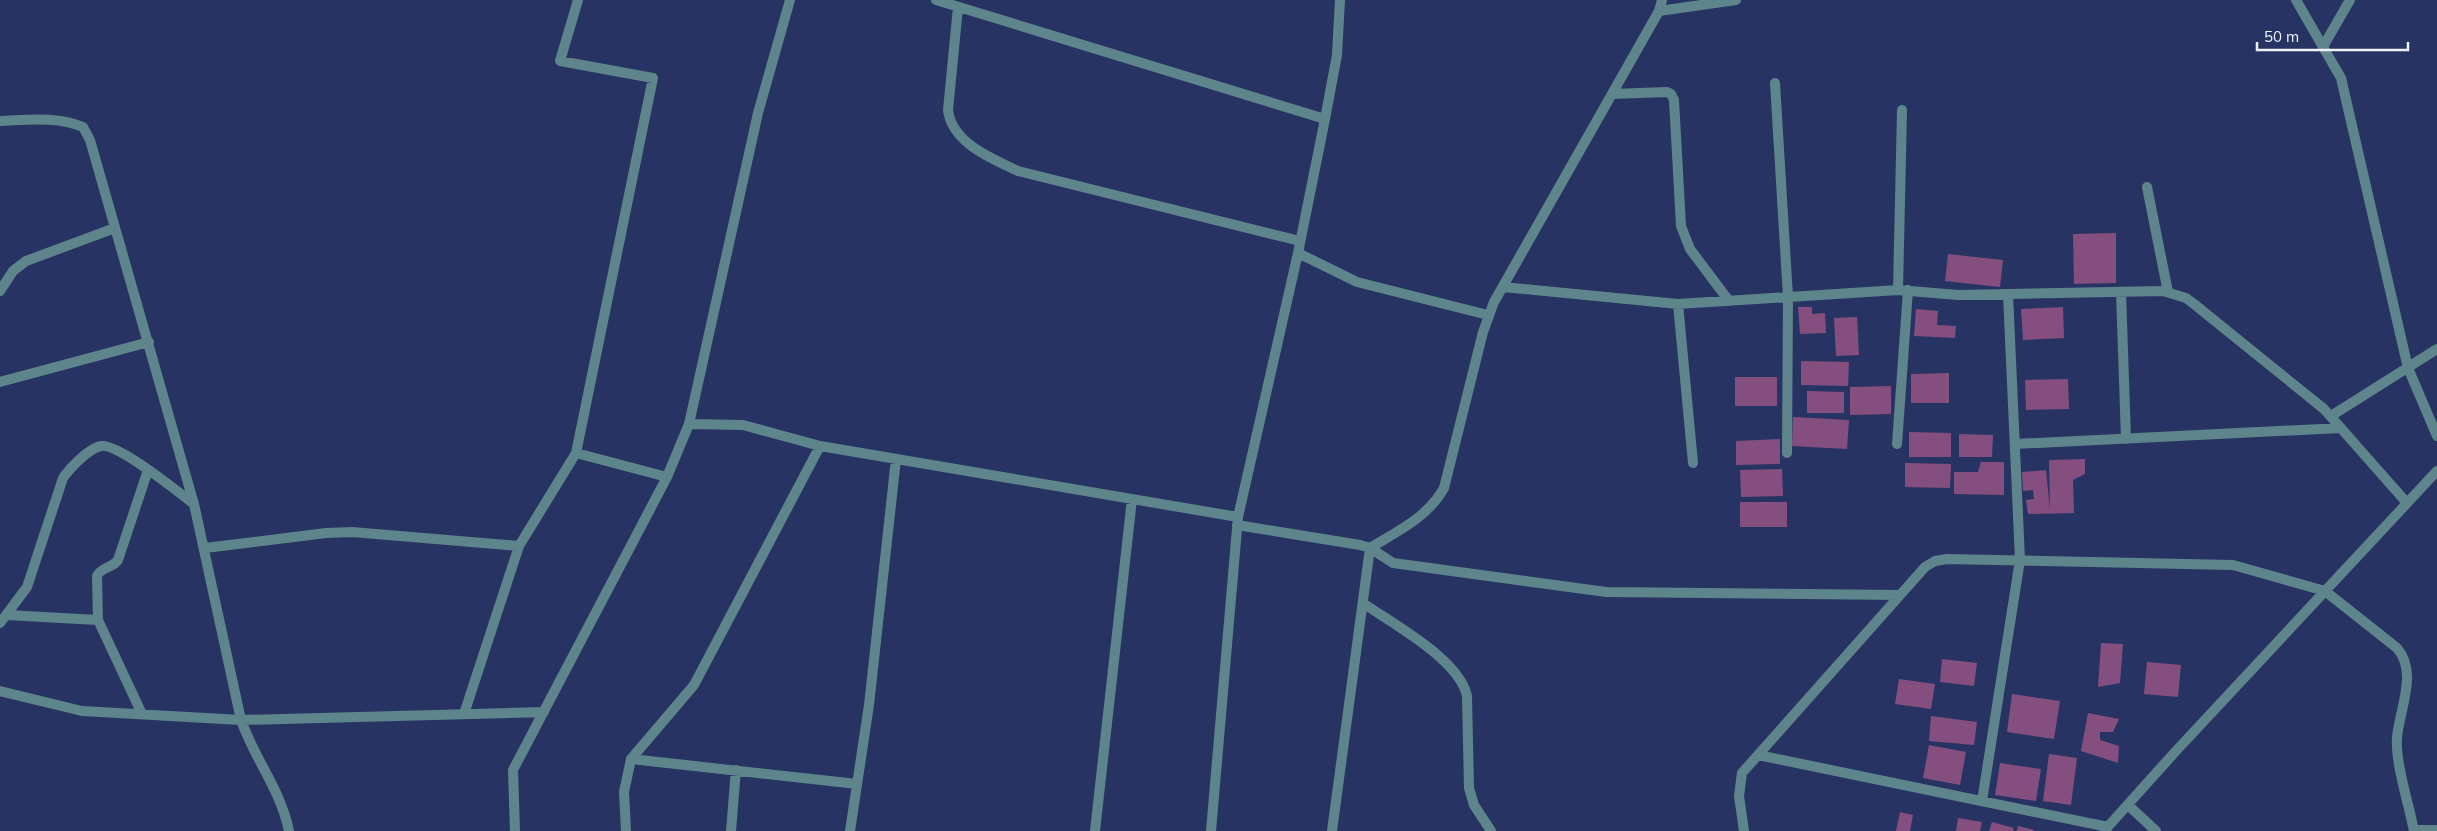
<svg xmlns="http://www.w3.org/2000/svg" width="2437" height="831" font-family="Mulish,sans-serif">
<rect width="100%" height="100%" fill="#273463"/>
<path fill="#844f7f" d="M2116 233V283L2074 284 2073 234Z
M1948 254 2003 260 2000 287 1945 281Z
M1798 307H1812V314L1825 313 1826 333 1800 334Z
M2063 307 2064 338 2023 340 2021 309Z
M1916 309 1938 311 1937 325 1956 326 1955 338 1914 336Z
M1857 317 1859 355 1836 356 1834 318Z
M1801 361 1849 362 1848 386 1801 385Z
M1949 373V403H1911V374Z
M1735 377H1777V406H1735Z
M2068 379 2069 409 2026 410 2025 380Z
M1891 386V414L1850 415V387Z
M1807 391 1844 392V413H1807Z
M1793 417 1849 420 1847 449 1792 446Z
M1909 432 1951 433V457H1909Z
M1959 434 1993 435 1992 457H1959Z
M1780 439V464L1736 465V441Z
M2085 459V474L2073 480 2074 513 2028 514 2026 500 2034 499 2033 490 2023 491 2022 472 2046 470 2050 510 2049 460Z
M1981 462H2004V495L1954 494V472H1978Z
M1905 463 1951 464 1950 488 1905 487Z
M1782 469 1783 496 1741 497 1740 470Z
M1740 502H1787V527H1740Z
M2101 643 2123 644 2120 683 2098 687Z
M1942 659 1977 663 1974 686 1940 682Z
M2147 662 2181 665 2178 697 2144 694Z
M1899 679 1935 684 1931 709 1895 704Z
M2012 694 2060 701 2054 739 2007 732Z
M2088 713 2119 719 2113 732H2100V740L2119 746 2118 763 2081 751Z
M1931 716 1977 722 1974 745 1929 741Z
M1929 745 1966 752 1960 785 1923 778Z
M2049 754 2077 758 2071 805 2043 801Z
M2000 763 2041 769 2036 801 1995 795Z
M1900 812 1913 815 1910 831H1896Z
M1958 818 1982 822 1980 831H1956Z
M1992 822 2014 828 2013 831H1989Z
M2018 826 2034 830V831H2017Z"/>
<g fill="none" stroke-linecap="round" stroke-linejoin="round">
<path stroke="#5f858c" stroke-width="10" d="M2147 187 2168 292"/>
<path stroke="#5f858c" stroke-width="10" d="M936 0 1325 119
M2296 0 2341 78 2408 368 2437 436
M958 7 948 110C952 143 991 158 1018 171L1300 241
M1659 11 1736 0
M2324 45 2350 0
M1775 83 1788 297 1787 453
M1612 94 1667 92 1671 94 1674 100 1681 226 1690 249 1729 301
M0 121C28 120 57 116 83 127L90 140 194 504 241 720C255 760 280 788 289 831
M1298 253 1357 282 1488 315
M1503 287 1678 304 1898 290 1958 295 2163 291 2186 298 2194 304 2324 409 2407 503
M1898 290 1902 110
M0 291 13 271 26 261 115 228
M2121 292 2126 439
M1678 304 1693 463
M0 382 149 342
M2331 416 2437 349
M689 424 743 425 820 446 1238 517
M1897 444 1908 290
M2015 444 2341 428
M667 477 689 424 758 113 790 0
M1237 525 1360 545 1370 548 1393 563 1606 592 1900 595
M205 548 326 533 352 532 519 546
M1363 603C1394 625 1459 659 1467 696L1469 788 1474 805 1491 831
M7 615 98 620
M0 623 27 587 63 478C70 468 89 448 101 446 118 443 178 492 194 504
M0 691 82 711 241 720 544 712
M142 714 98 620 97 576C101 567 113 568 118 560L148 470
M464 714 519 546 576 453
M1758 755 2108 827
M631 759 857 784
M1982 801 2020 560 2008 294
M2129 806 2156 831
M2414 830H2437
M515 831 513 770 667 477 576 453 653 78 560 61 578 0
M626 831 624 792 631 759 694 685 820 446
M731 831 736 770
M850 831 869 705 896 459
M1095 831 1132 499
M1211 831 1238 517 1298 253 1325 119 1337 55 1340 0
M1332 831 1370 548C1398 531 1428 517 1444 488L1483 332 1494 302 1659 11 1662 0
M1744 831 1739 796 1742 773 1925 567 1935 561 1947 559 2233 565 2325 591 2397 648C2418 672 2400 708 2397 737 2395 763 2409 804 2414 831
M2104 831 2175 752 2437 471"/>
</g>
<path d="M2257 42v8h151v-8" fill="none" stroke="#eef3ff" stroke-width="2.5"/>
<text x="2264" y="42" font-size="15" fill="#eef3ff" stroke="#273463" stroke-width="4" paint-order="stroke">50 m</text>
</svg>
